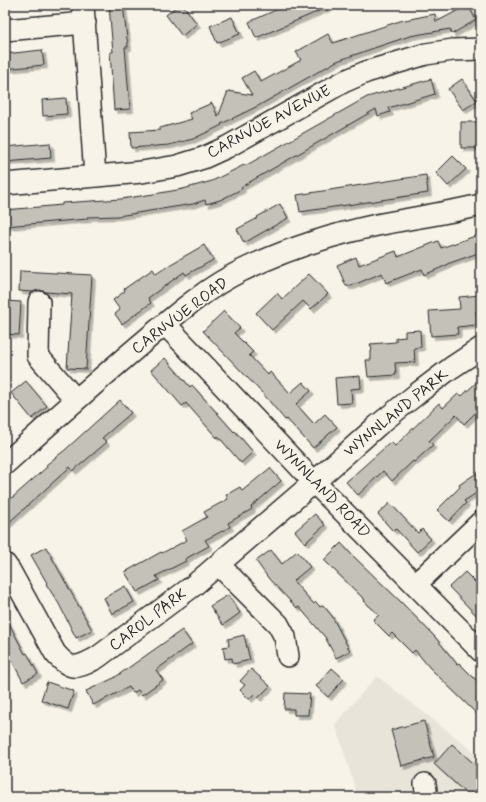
<svg xmlns="http://www.w3.org/2000/svg" width="486" height="802" font-family="Mynerve,sans-serif">
<defs>
<filter id="shadow"><feDropShadow dx="3.5" dy="3.5" stdDeviation="0" flood-color="#0004"/></filter>
</defs>
<rect width="100%" height="100%" fill="#f7f3e8"/>
<filter id="ink" filterUnits="userSpaceOnUse"><feTurbulence type="fractalNoise" baseFrequency=".025" numOctaves="2"/><feDisplacementMap in="SourceGraphic" scale="8" xChannelSelector="R" yChannelSelector="G"/><feConvolveMatrix kernelMatrix="1 2 1 2 8 2 1 2 1" color-interpolation-filters="sRGB"/></filter>
<g filter="url(#ink)">
<path fill="#e8e4da" d="M377 676 481 757V797H358L335 724Z"/>
<path fill="#c4c1b9" stroke="#2b2b2b" filter="url(#shadow)" d="M109 5H123L128 47H125L130 109 114 110 110 52H113Z
M178 5H183L197 24 182 36 166 15Z
M287 5H333L256 38 249 22Z
M468 5 476 20 452 34 450 29 410 36 374 48 337 61 258 106 221 124 222 125 193 139 169 145 131 148 130 132 160 130V128L192 119 189 113 212 103 218 117 228 91 252 95 242 78 254 71 261 82 301 60 296 52 328 34 333 43 400 21 435 14 436 22Z
M232 17 240 34 217 43 210 26Z
M42 50 44 65 5 69V54Z
M431 79 435 94 388 108 390 112 378 116 376 109 241 187 242 189 220 200 206 204 205 200 193 204 118 216 87 217V219L5 226V210L62 205V203L121 199 160 193 183 189 212 181 244 165 245 166 367 97Z
M462 79 477 101 463 110 448 89Z
M66 98 67 114 43 116 42 100Z
M461 122H478V148H461Z
M50 143 51 158 5 162V147Z
M453 156 466 169 448 186 436 173Z
M426 175 428 193 300 212 297 195Z
M280 204 288 218 244 243 237 229 258 218 257 217Z
M481 234V252L447 264V265L424 275 422 269 386 283 382 273 351 286H346L337 265 356 257 359 265 396 251 398 257 438 241 441 248Z
M204 245 213 260 186 275 184 272 148 298 151 303 122 324 115 314 120 310 113 300 125 291 124 289 153 269 156 274 171 264Z
M20 271 92 275 86 369 67 368 72 294 46 292 40 290 33 292 19 291Z
M309 274 328 294 311 309 303 301 272 330 256 313 277 293 282 299Z
M481 295V310L476 311 477 325 457 327 458 334 431 336 429 311 460 309 459 297Z
M5 301 21 302 19 335 5 334Z
M224 311 240 328 234 333 253 352 249 355 268 375 270 372 290 393 303 382 311 391 296 404 314 424 325 414 337 427 313 448 287 419 285 420 265 396 203 331Z
M420 330 421 347 414 348 415 362 395 363 396 375 368 377 366 360H371V351L372 350 370 344 396 342V338L405 337V331Z
M165 358 190 387 192 385 234 432 235 431 253 452 241 463 218 436 217 438 186 403 182 406 151 370Z
M360 376 361 388 351 389 352 403 337 404 335 378Z
M481 378V407L464 424 456 415 429 441 433 445 414 462 413 461 392 481 383 471 358 495 346 482 391 442 395 446 439 403 443 408 459 393 462 396Z
M26 381 47 406 32 419 11 393Z
M120 400 131 413 102 438 107 442 73 471 70 467 5 526V504L47 467 46 465 65 450Z
M270 468 281 481 251 507 252 509 228 523 230 527 205 540 209 546 185 559 186 561 156 576 159 580 137 592 125 572 161 552 162 553 187 540 182 531 207 517 204 512 228 499 226 495 240 487 242 491Z
M481 470V490L464 501 466 503 449 521 437 510 460 487 459 485Z
M390 503 418 533 422 529 431 539 417 552 396 529 393 531 378 514Z
M315 514 325 525 305 543 295 531Z
M341 543 351 554 402 603 435 637 457 664 459 663 481 685V718L429 667 415 650 412 653 392 633 389 636 373 620 379 615 364 601 365 600 324 560Z
M46 547 92 630 76 638 59 604 46 584 47 583 31 555Z
M271 550 282 564 297 551 310 567 293 581 314 604 316 602 320 607 323 605 332 616 350 651 336 658 325 637 299 607 297 608 269 579 256 561Z
M465 572 481 588V620L449 587Z
M125 586 134 602 112 614 104 598Z
M228 595 240 613 223 625 210 606Z
M5 616 25 654 27 653 38 674 23 682 5 647Z
M182 630 192 644 156 670 163 680 142 695 138 690 133 693 129 687 93 705 86 691 114 678Z
M244 635 250 660 233 664 232 658 225 659 223 647 229 646 228 639Z
M332 668 344 679 328 697 316 686Z
M251 669 270 686 258 698 254 694 249 699 240 690 245 685 240 681Z
M47 682 74 691 68 709 41 700Z
M285 693 310 694 308 715H294V709H284Z
M424 721 434 757 401 766 391 730Z
M452 744 481 770V797H470L434 764Z"/>
<g fill="none" stroke-linecap="round" stroke-linejoin="round">
<defs>
<path id="minor" d="M83 5 95 176
M5 30 85 23
M5 184 142 172 177 166 203 158 227 147 343 82 366 72 426 54 453 50 481 49
M39 302 38 356 76 400
M165 324 314 482 481 651
M5 464C50 423 95 383 141 344 172 318 204 289 241 271 284 250 331 235 377 225 412 218 447 213 481 205
M5 564 10 571 55 653C71 672 78 668 98 657L193 586 320 477 377 426 418 393 451 368 481 348
M219 565 278 624 285 637 288 656
M416 584 481 522
M425 784 427 797"/>
</defs>
<use href="#minor" stroke="#2b2b2b" stroke-width="24"/>
<use href="#minor" stroke="#f7f3e8" stroke-width="21"/>
</g>
</g>
<g text-anchor="middle" dominant-baseline="central" stroke-width="3.5" stroke-linejoin="round" paint-order="stroke">
<g font-size="16" fill="#2b2b2b" stroke="#f7f3e8">
<text transform="translate(269 122) rotate(-28)">CARNVUE AVENUE</text>
<text transform="translate(180 316) rotate(-37)">CARNVUE ROAD</text>
<text transform="translate(396 413) rotate(-39)">WYNNLAND PARK</text>
<text transform="translate(322 489) rotate(46)">WYNNLAND ROAD</text>
<text transform="translate(148 620) rotate(-37)">CAROL PARK</text>
</g>
</g>
<rect width="486" height="802" fill="none" stroke="#f7f3e8" stroke-width="20"/>
<rect x="10" y="10" width="466" height="782" fill="none" stroke="#2b2b2b" stroke-width="1.5" filter="url(#ink)"/>
</svg>
